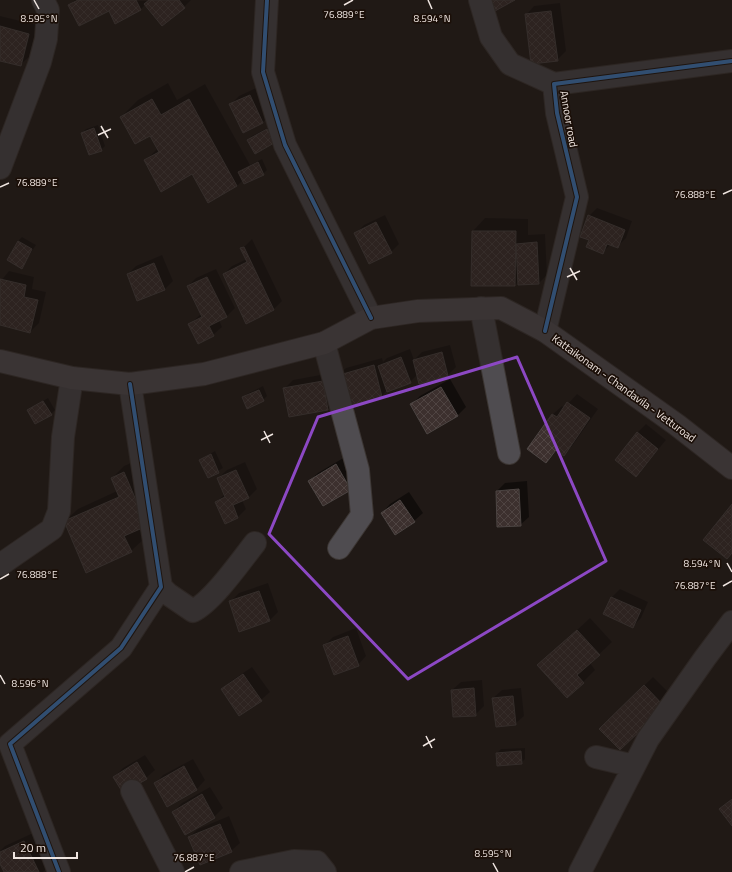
<svg xmlns="http://www.w3.org/2000/svg" width="732" height="872" font-family="'Titillium Web',sans-serif">
<defs>
<pattern id="building-cross-hatch" width="8" height="8" patternUnits="userSpaceOnUse"><rect width="8" height="8" fill="#3c302e"/><path d="M0 0l8 8M0 8l8-8" fill="none" stroke="#4f4442"/></pattern>
</defs>
<rect width="100%" height="100%" fill="#201916"/>
<path fill="#0007" d="M75 0 149 1 191 0 184 7 145 5 141 9 115 22 109 10 69 5Z
M560 3 566 51 557 60 526 15 534 6Z
M0 16 37 25 29 57 20 65 0 60Z
M168 83 177 100 205 84 250 165 262 159 267 170 263 174 243 180 237 186 145 161 158 148 150 135 121 117 138 100Z
M258 87 271 114 263 122 230 105 239 96Z
M98 125 105 146 101 150 82 133 86 129Z
M271 126 278 139 248 140 252 136Z
M597 208 632 221 626 238 617 247 611 244 603 252 590 239 589 216Z
M385 215 399 244 391 252 355 234 364 225Z
M485 218 528 219V235L545 234 547 275 539 283 519 281 515 285 473 231Z
M22 237 36 245 21 268 18 241Z
M252 239 282 301 273 310 224 274 232 266 247 259 242 249Z
M162 255 173 281 164 290 128 274 136 266Z
M216 269 235 308 226 317 219 320 222 327 213 335 190 324 201 314 188 286 196 278Z
M9 271 34 277 32 289 46 292 39 323 30 332 0 324V282Z
M450 345 456 367 448 375 420 383 417 375 410 382 387 390 382 396 346 406 337 376 346 368 382 358 383 362 387 358 410 349 414 360 422 352Z
M331 373 336 400 328 409 284 389 293 380Z
M450 379 466 407 458 415 427 433 411 405 420 396Z
M263 386 267 396 263 400 243 398 247 394Z
M577 394 598 409 572 446 563 455 557 450 546 462 529 449 553 414 562 406 564 408Z
M48 398 55 410 51 414 28 410Z
M646 424 666 440 636 476 637 433Z
M215 451 223 468 208 477 200 460Z
M345 457 359 480 324 505 309 481 318 473Z
M136 461 139 528 144 539 131 551 65 521 78 509 117 491 112 478 124 466Z
M245 462 257 489 248 498 242 500 246 509 238 517 225 523 216 502 225 494 218 478 227 470Z
M527 481 529 517 520 525 497 491 505 483Z
M409 492 423 513 414 521 382 513 390 504Z
M268 583 278 612 269 621 230 602 239 593Z
M620 589 648 602 641 618 632 627 604 614 612 597Z
M590 618 612 642 590 663 595 670 583 682 539 665Z
M356 628 366 656 358 665 325 645 333 637Z
M252 667 270 692 261 700 222 690 231 681Z
M653 677 673 697 600 729Z
M482 680 484 706 475 715 452 690 461 682Z
M521 688 524 716 515 724 493 698 502 690Z
M525 748V759L521 763 497 753 501 749Z
M145 755 155 770 146 778 114 777 123 768Z
M193 759 205 780 197 789 167 806 155 784 163 775Z
M210 787 223 808 214 817 186 834 173 812 182 803Z
M732 798V825L720 809Z
M229 816 240 843 231 851 189 837 198 829Z
M33 833 49 867 43 872H5L0 862V851L5 846Z"/>
<path fill="url(#building-cross-hatch)" stroke="#4c4543" d="M78 0H136L141 10 115 24 109 11 79 26 68 5Z
M149 0H179L185 8 162 26 144 4Z
M489 0H515L495 11Z
M551 11 558 61 531 64 525 14Z
M0 26 29 34 21 66 0 61Z
M250 95 263 123 243 133 229 104Z
M152 99 161 115 189 99 237 186 208 203 192 174 161 192 144 160 159 152 150 136 135 144 120 117Z
M94 128 102 151 89 155 81 133Z
M267 129 274 143 255 154 247 140Z
M258 162 264 175 244 184 238 172Z
M588 215 625 230 618 248 607 244 603 254 586 247 589 240 580 237Z
M376 222 392 253 369 264 354 233Z
M472 231H516L515 286H471Z
M18 241 32 249 22 269 7 260Z
M537 242 539 284 518 285 516 244Z
M244 247 274 310 246 324 223 274 247 262 240 248Z
M154 263 165 290 137 301 127 274Z
M207 277 227 317 209 326 214 336 198 344 188 324 202 317 187 286Z
M0 279 26 285 24 297 38 300 30 333 0 325Z
M442 352 448 376 419 384 413 360Z
M401 357 411 383 387 392 378 366Z
M374 365 382 397 345 407 336 376Z
M323 381 328 410 289 417 283 388Z
M441 387 458 416 427 434 410 404Z
M259 390 264 401 247 409 242 397Z
M43 401 52 415 35 424 27 410Z
M567 402 590 418 564 456 556 450 546 463 527 449 552 414 557 417Z
M637 432 658 449 636 477 615 460Z
M211 454 219 473 208 478 199 460Z
M336 464 351 490 323 506 308 481Z
M236 470 249 498 233 505 238 518 225 524 215 502 225 497 217 478Z
M124 472 147 526 124 536 132 552 86 573 64 521 119 497 111 478Z
M519 489 521 526 497 527 496 491Z
M400 500 415 522 395 535 381 513Z
M732 504V553L727 559 703 540Z
M259 591 270 621 239 632 229 601Z
M611 597 641 610 633 628 603 614Z
M577 630 600 655 577 675 584 683 567 698 537 665Z
M348 636 359 666 334 675 323 645Z
M243 674 262 701 239 716 221 689Z
M644 685 665 707 620 750 599 729Z
M474 688 476 716 453 717 451 690Z
M513 696 516 725 496 727 492 698Z
M521 751 522 764 497 766 496 753Z
M137 762 147 779 123 793 113 777Z
M184 766 197 790 167 807 154 783Z
M202 794 215 818 185 835 172 812Z
M732 799V826L719 809Z
M220 824 232 852 200 865 188 837Z
M24 841 39 872H4L0 864V852Z"/>
<g fill="none" stroke-linecap="round" stroke-linejoin="round">
<defs>
<path id="minor" d="M267 0 263 72 285 145 371 318
M480 0 491 37 510 64 554 84
M0 168 40 62 46 39 48 10 43 0
M481 308 509 453
M545 331 577 197 557 113 554 84 732 61
M324 343 358 470 362 515 339 548
M0 565 52 529 59 511 63 437 72 378
M161 587 168 594 193 611C213 601 240 562 255 543
M596 757 634 766
M132 791 173 872
M59 872 10 744 121 648 161 587 130 384
M241 872 294 861 317 862 325 872
M580 872 648 739 705 658 732 622"/>
<path id="major" d="M0 361 72 378 130 384 204 374 324 343 371 318 418 311 501 308 545 331 677 425 732 468"/>
</defs>
<use href="#minor" stroke="#3c3633" stroke-width="24"/>
<use href="#major" stroke="#3c3633" stroke-width="24"/>
<use href="#minor" stroke="#4f4c50" stroke-width="22"/>
<use href="#major" stroke="#59545a" stroke-width="22"/>
<defs>
<path id="cycleway" d="M267 0 263 72 285 145 371 318
M545 331 577 197 557 113 554 84 732 61
M59 872 10 744 121 648 161 587 130 384"/>
</defs>
<use href="#cycleway" stroke="#1b0f08" stroke-width="6"/>
<use href="#cycleway" stroke="#468fdf" stroke-width="4"/>
</g>
<path d="M0 0H732V872H0ZM517 357 606 561 408 679 269 534 318 417Z" fill="#201916" fill-opacity=".55" fill-rule="evenodd"/>
<path fill="none" stroke="#8c48c4" stroke-width="3" stroke-linejoin="round" d="M517 357 606 561 408 679 269 534 318 417Z"/>
<path fill="none" stroke="#efe5e0" stroke-width="1.5" d="M34 0 39 9M428 0 432 9M344 5 353 0M101 126 108 138M98 135 111 129M0 187 9 183M723 194 732 190M570 268 577 280M567 277 580 271M264 431 270 443M261 440 273 434M727 563 732 572M0 579 9 574M723 586 732 581M0 675 5 684M426 736 432 748M423 746 435 739M493 863 498 872M185 872 194 867"/>
<g text-anchor="middle" dominant-baseline="central" stroke-width="3.5" stroke-linejoin="round" paint-order="stroke">
<g font-size="11" fill="#efe5e0" stroke="#1b0f08">
<text transform="translate(569 119) rotate(80)">Annoor road</text>
<text transform="translate(624 388) rotate(36)">Kattaikonam - Chandavila - Vetturoad</text>
</g>
</g>
<g font-size="10" text-anchor="middle" fill="#efe5e0" stroke="#1b0f08" stroke-width="3.5" stroke-linejoin="round" paint-order="stroke">
<text x="344" y="18">76.889°E</text>
<text x="39" y="22">8.595°N</text>
<text x="432" y="22">8.594°N</text>
<text x="37" y="186">76.889°E</text>
<text x="695" y="198">76.888°E</text>
<text x="702" y="567">8.594°N</text>
<text x="37" y="578">76.888°E</text>
<text x="695" y="589">76.887°E</text>
<text x="30" y="687">8.596°N</text>
<text x="493" y="857">8.595°N</text>
<text x="194" y="861">76.887°E</text>
</g>
<path d="M14 852v6h63v-6" fill="none" stroke="#efe5e0" stroke-width="2"/>
<text x="20" y="852" font-size="12" fill="#efe5e0" stroke="#1b0f08" stroke-width="3" paint-order="stroke">20 m</text>
</svg>
